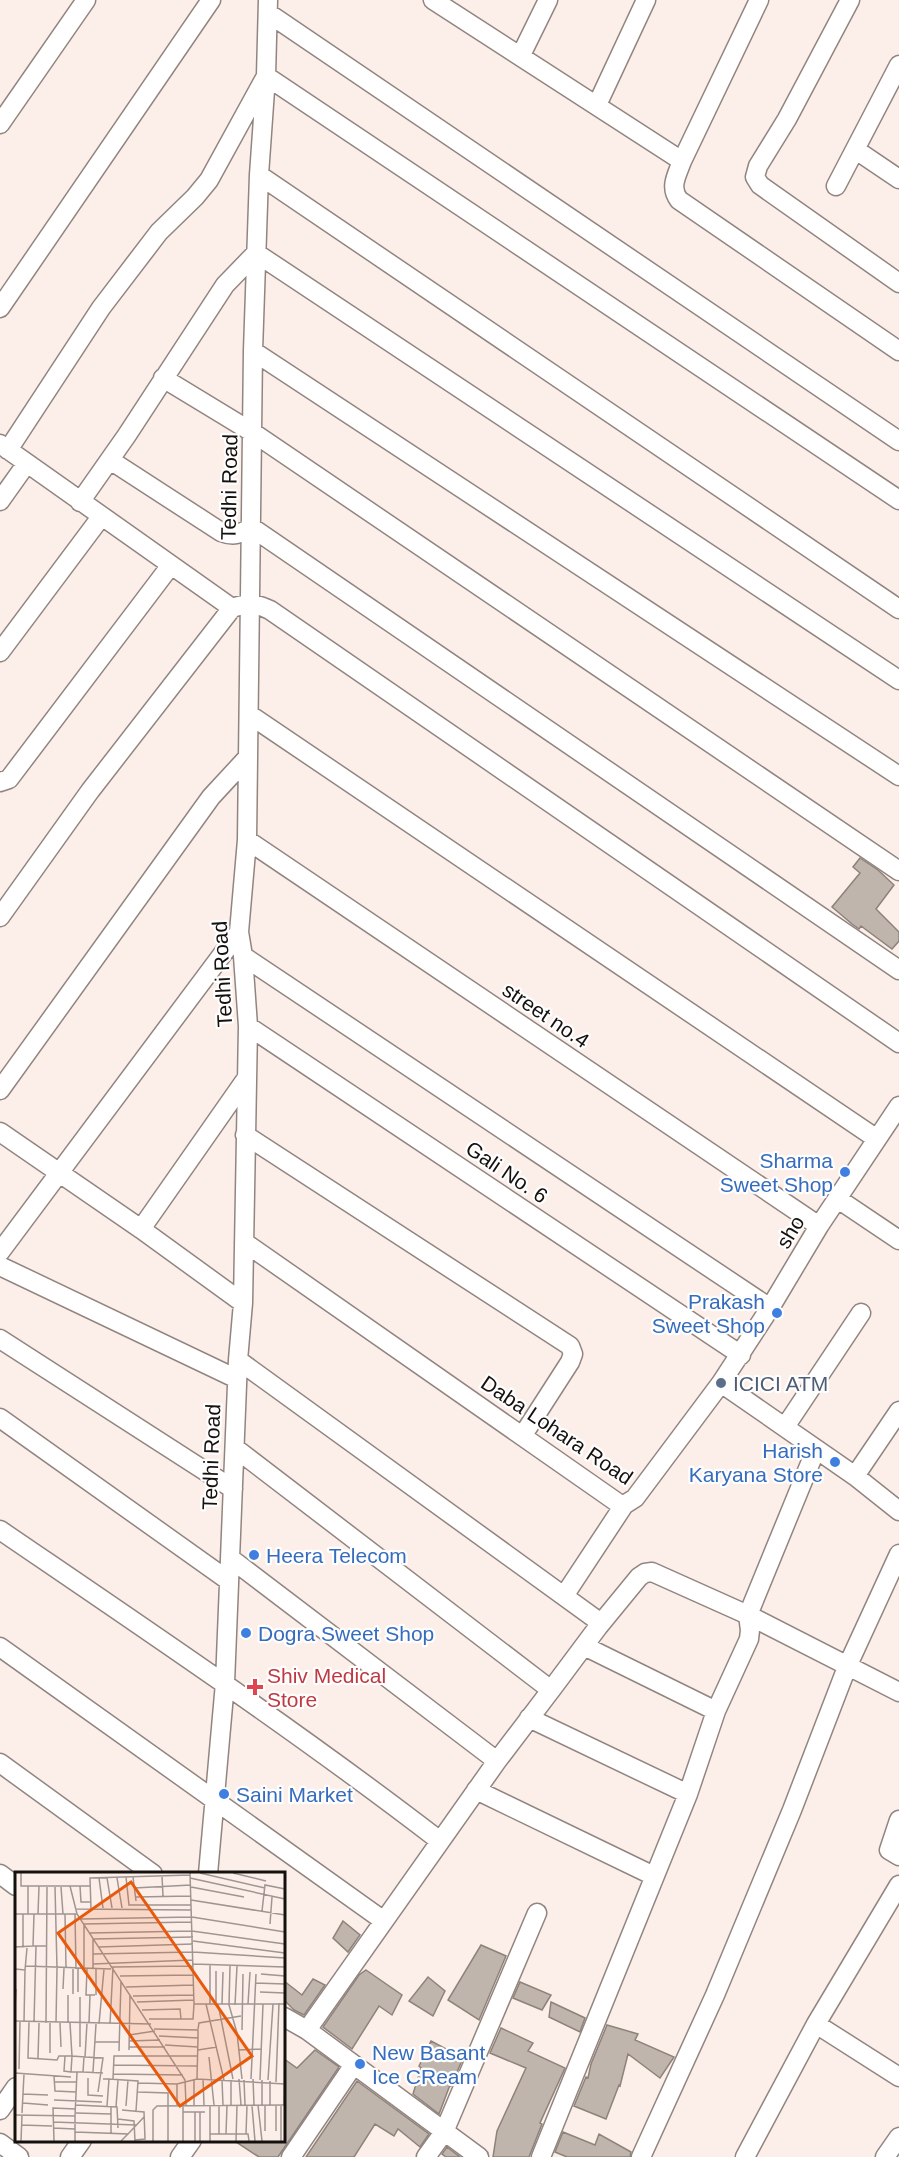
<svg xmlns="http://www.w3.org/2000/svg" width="899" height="2157" font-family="Arial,sans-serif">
<rect width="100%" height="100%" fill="#fceee8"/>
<path fill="#bfb5ac" stroke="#8d837b" stroke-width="1.5" d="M860 858 878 870 894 885 876 909 899 932V941L892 949 861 926 859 929 852 924 832 907 860 873 853 867Z
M343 1921 360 1935 348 1952 333 1938Z
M481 1945 506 1956 479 2020 448 2000Z
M366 1970 402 1995 392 2015 379 2006 352 2049 323 2027 359 1975Z
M428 1977 445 1991 433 2016 409 2001Z
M313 1979 325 1985 304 2015 294 2010 284 2000V1981L302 1995Z
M520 1982 551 1995 542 2010 513 1998Z
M551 2002 585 2018 580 2032 549 2017Z
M607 2025 638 2034 635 2040 674 2057 660 2078 628 2054 620 2086 619 2085 606 2119 574 2106 586 2077 588 2078 591 2064Z
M501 2028 533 2043 528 2051 565 2068 540 2123 542 2124 529 2157H493L497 2131 526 2068 490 2053Z
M431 2041 463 2058 451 2086 450 2085 439 2114 413 2094 421 2068 419 2066Z
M315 2050 339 2067 280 2154 278 2157H259L233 2140H284V2059L297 2068Z
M357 2081 429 2134 420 2147 398 2129 394 2136 375 2124 354 2157H306Z
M563 2132 595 2145 599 2134 631 2152 630 2157H567L555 2152Z
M447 2147 460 2157H446L442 2154Z"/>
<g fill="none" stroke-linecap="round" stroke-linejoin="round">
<defs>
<path id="street" d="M433 0 682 161C677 175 669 187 679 200L899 351
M850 0 787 119 758 166 755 177 760 185 899 283
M268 13 899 441
M521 55 548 0
M597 105 646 0
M0 124 86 0
M856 150 899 179
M682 161 759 0
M259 175 899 609
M836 186 899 65
M0 308 211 0
M253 351 899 776
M163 378 252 432 899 871
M0 444 232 608
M8 450 101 308 159 232 195 197 209 180 266 76 899 500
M110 460 221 532C234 537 240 534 251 527L899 970
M0 501 27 463
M80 502 127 435 225 285 256 253 899 680
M0 652 101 517
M250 715 877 1139
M0 782 9 779 171 565
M247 840 819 1226
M0 917 90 791 232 608C246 603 256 603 270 610L899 1043
M243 956 770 1308
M248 1026 741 1355
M0 1090 211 797 248 757
M0 1132 141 1229 243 1303
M245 1135 570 1346 573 1354 570 1362 523 1435
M838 1199 899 1240
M141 1229 246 1079
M244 1242 618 1503 624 1505 635 1498 721 1383 855 1476 899 1511
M0 1252 239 932
M0 1266 237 1379
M0 1339 233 1489
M238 1360 601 1623 551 1690
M721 1383 770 1308 819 1226 899 1106
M0 1418 229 1581
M785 1427 861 1313
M235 1448 551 1690 497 1761 307 2030
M855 1476 899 1411
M0 1530C148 1631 297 1731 440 1841
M230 1558 497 1761
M564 1596 624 1505
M598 1627 639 1577 645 1573 652 1572 748 1615 899 1692
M584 1646 716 1711
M0 1647 384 1921
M529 1718 688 1794
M0 1763 153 1874
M476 1790 654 1876
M899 1820 889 1850 899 1856
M0 1874 16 1886
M208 1874 225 1683 238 1360 243 1303 248 1026 243 956 239 932 247 840 253 351 259 175 266 76 268 0
M284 2017 307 2030 479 2157
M816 2024 899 2077
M0 2110 16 2087
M0 2143 19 2157
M70 2157 82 2140
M180 2157 192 2140
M291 2157 353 2066
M426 2157 444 2132 537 1913
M541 2157 688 1794 716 1711 749 1639 750 1630 748 1615 816 1449
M641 2157 715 1995 792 1810 847 1667 899 1554
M745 2157 816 2024 899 1885
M885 2157 899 2137"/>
</defs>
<use href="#street" stroke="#928580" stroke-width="21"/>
<use href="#street" stroke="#fff" stroke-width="18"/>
</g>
<g fill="#3f7fe0" stroke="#fefefe" stroke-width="2">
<circle cx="845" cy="1172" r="6"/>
<circle cx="777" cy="1313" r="6"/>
<circle cx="835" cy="1462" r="6"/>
<circle cx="254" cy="1555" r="6"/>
<circle cx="246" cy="1633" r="6"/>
<circle cx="224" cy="1794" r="6"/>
<circle cx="360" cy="2064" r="6"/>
</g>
<circle fill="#5c6f8a" stroke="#fefefe" stroke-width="2" cx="721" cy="1383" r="6"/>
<path fill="#e0444e" stroke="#fefefe" stroke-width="2" d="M252 1678h6v6h6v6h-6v6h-6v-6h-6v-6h6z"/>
<g text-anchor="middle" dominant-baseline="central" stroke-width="4.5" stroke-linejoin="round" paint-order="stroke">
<g font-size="21" fill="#14100e" stroke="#fefefe">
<text transform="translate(229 487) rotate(-89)">Tedhi Road</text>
<text transform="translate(222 974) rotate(-93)">Tedhi Road</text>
<text transform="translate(546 1015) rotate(34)">street no.4</text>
<text transform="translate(507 1172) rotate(34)">Gali No. 6</text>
<text transform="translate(790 1232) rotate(-59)">sho</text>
<text transform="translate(557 1430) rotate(34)">Daba Lohara Road</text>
<text transform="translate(211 1457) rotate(-88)">Tedhi Road</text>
</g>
<g font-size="21" fill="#366cbe" stroke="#fefefe" text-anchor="start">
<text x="833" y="1160" text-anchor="end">Sharma<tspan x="833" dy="24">Sweet Shop</tspan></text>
<text x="765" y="1301" text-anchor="end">Prakash<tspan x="765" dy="24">Sweet Shop</tspan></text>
<text x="823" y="1450" text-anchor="end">Harish<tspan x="823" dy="24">Karyana Store</tspan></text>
<text x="266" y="1555">Heera Telecom</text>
<text x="258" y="1633">Dogra Sweet Shop</text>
<text x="236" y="1794">Saini Market</text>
<text x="372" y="2052">New Basant<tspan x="372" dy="24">Ice CReam</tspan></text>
</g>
<g font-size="21" fill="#4e5e75" stroke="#fefefe" text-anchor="start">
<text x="733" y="1383">ICICI ATM</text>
</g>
<g font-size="21" fill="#be3a42" stroke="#fefefe" text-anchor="start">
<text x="267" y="1675">Shiv Medical<tspan x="267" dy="24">Store</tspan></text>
</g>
</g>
<g transform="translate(15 1872)">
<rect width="270" height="270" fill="#fceee8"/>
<path fill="none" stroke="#9f9591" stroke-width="1.5" d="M6 1V14H75M175 1 179 132M185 1 250 16M218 1 251 9M147 4 148 24M111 5 114 33H176M118 5 121 29M84 6 88 36M92 6 97 36M102 6 107 36M175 6 270 27M55 14 62 42 170 208 171 233M65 14 66 30H75M40 15 42 96M46 15 48 42M176 15 229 25M119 16 176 13M121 25 176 24M176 28 270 43M60 37 176 38M76 37 75 6 175 3M247 39 250 13 270 17M0 42H62M13 42V14M19 42 18 74H32M23 42 24 14M50 42 51 96M60 42 61 97M66 47 177 45 270 60M255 52 257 25M75 61 177 59 270 72M178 69 270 81M0 75 18 74M84 75 178 72M8 76V42M78 82 178 80 270 86M78 92 178 88M178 92 270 95M195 93V132M11 94 96 97M215 94 214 133 222 161 227 207M0 97 10 98 12 76M69 97V52L177 50M72 97 71 123H80M78 97V67L178 65M81 97V123M246 102 270 104M105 104 178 103M240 111 270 112M111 115 178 113M48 117 49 96M63 120V97M245 120 270 121M58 122V97M118 124 179 123M65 125V175M122 130 179 128M191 132 209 208M201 132V99M203 132 218 207M207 132 208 100M233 132 235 100M220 133 222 94M0 136 1 117M127 138 165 137 166 147M134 147H178L179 132H270M0 149 136 152M9 150 10 98M19 150 21 74M31 151 32 15M41 151 42 96M45 151 46 175M53 151V123M55 151 57 184 70 185 72 151M74 151 75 123M84 152 89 97M95 152 98 95 178 94M139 157 183 158V166M183 157 184 151 226 144M227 158 228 102M114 163 140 159M144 164 183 166 182 207M114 169 145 168M80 170H104M150 173 183 175M114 175H150M114 178 115 123M183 178 202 175M223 178 246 177M104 179 106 109M35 181V151M50 184 49 199 56 200M70 185 88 186 83 220M194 185 199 233M23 186 24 151M98 193 182 194M4 197 5 150M62 200H68L69 185M68 200 88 201M78 200 81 152M0 201 56 205M98 202 168 203M39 204 40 219 61 220M73 206V223L88 224M88 207H94L92 234M94 207 123 209 121 239M98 207 99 184H182M179 207V233M188 207 189 233M224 207 226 233M236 207 241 102M238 207 239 233M207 208 208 233M216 208V233M229 208 230 233M245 208 248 132M247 208V233M253 208 258 132M255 209V234M39 210H62M261 210 264 131M123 211 162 212 182 207 270 212M123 220 153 221V269M8 222 33 223M39 228 87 230M8 231 33 233M61 233 102 235 103 256M162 233V212M243 233 247 269M266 233V269M269 233 270 161M111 234 113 208M237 234 240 269M250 234V259M261 234V259M101 235 103 208M107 238 129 240 130 267 120 268M168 240H190M180 240V269M185 240V269M7 241 9 202M61 241 96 242M0 243 60 244 62 200H56L57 184H44L42 188 13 186 14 150M103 247 119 249 120 269M38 250 121 253M6 253 37 254M38 256 60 257M60 260 113 262 106 269M96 261V234M113 262 129 245M195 262H233L234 269M204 262V233M211 262 212 233M231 262 232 233M6 269 7 243M39 269 38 236 61 237M60 269V244M138 269V238L142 234 270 233M168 269V233M195 269V233M221 269 222 233"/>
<path fill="#e8590c" fill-opacity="0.15" stroke="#e8590c" stroke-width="3" d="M116 10 237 184 165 234 43 61Z"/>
<rect width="270" height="270" fill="none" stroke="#14100e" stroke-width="3"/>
</g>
</svg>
